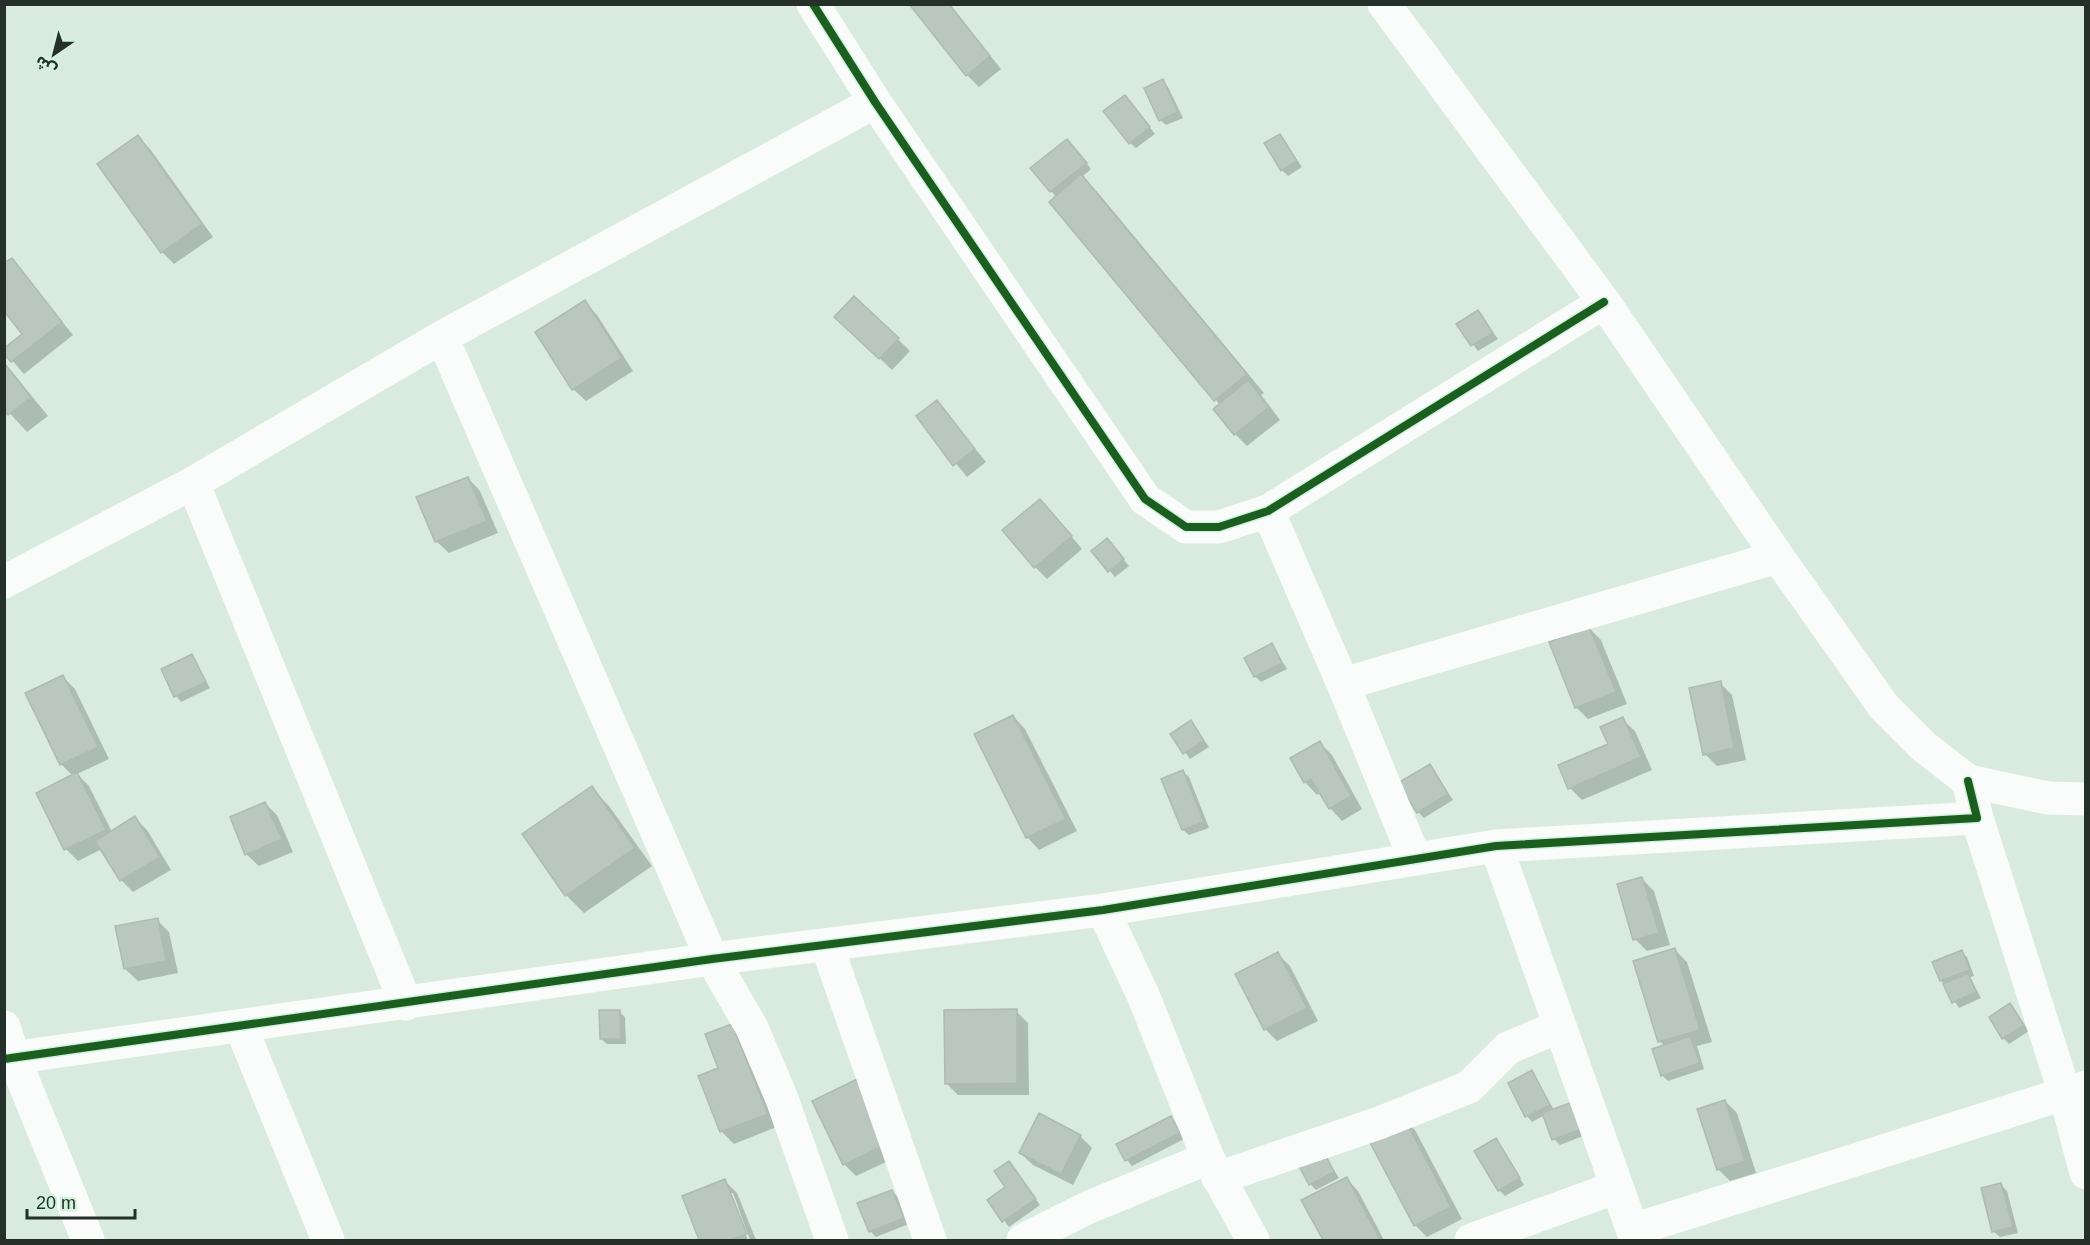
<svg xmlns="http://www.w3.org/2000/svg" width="2090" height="1245" font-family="Helvetica,'Noto Sans Arabic',sans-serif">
<rect width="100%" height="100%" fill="#d9ebdf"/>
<path fill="#0003" d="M949 4 1001 69 979 87 967 75Z
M1162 81 1168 87 1183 118 1166 125 1160 120Z
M1130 102 1155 134 1136 148 1130 143Z
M1280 136 1302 167 1288 176 1282 170Z
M138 137 150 149 213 237 174 264 162 252Z
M1073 146 1091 169 1082 177 1099 194 1264 393 1261 395 1280 420 1247 446 1235 434 1220 405 1051 191Z
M12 260 73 335 24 374 4 351 24 334Z
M585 302 597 315 633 371 586 401 573 389Z
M1478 312 1498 339 1478 351 1458 324Z
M849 329 898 339 910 351 892 370Z
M4 362 48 416 27 432 4 407Z
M937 402 986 462 967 477 918 417Z
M468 478 480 491 498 533 449 553 436 541Z
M1052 513 1082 549 1047 579 1035 567Z
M1112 546 1129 566 1115 577 1093 551Z
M1589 628 1601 640 1627 704 1588 719 1576 707Z
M1272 645 1287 669 1261 682 1255 676Z
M192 656 210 688 181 702 176 696Z
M63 677 75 689 109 759 77 774 89 786 112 832 135 818 147 830 171 870 133 892 121 880 102 849 78 861 66 849 73 776 61 764Z
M1720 683 1732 695 1746 760 1717 766 1705 754Z
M1013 716 1025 729 1077 831 1039 850 1027 837Z
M1622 719 1635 731 1652 770 1582 800 1570 788 1610 744Z
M1191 722 1209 747 1190 759 1172 734Z
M1320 743 1332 755 1362 809 1342 821 1330 808 1321 792 1317 795 1305 782 1292 758Z
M1430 766 1453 800 1424 818 1418 812Z
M1183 772 1189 777 1209 828 1189 835 1183 830Z
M591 788 609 806 652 866 584 913 566 895Z
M265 803 277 815 293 852 259 866 246 854Z
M1642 879 1654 891 1670 945 1647 951 1635 939Z
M157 920 169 932 178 973 138 981 125 969Z
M1675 950 1687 962 1712 1042 1697 1046 1704 1069 1668 1081 1662 1075 1665 1046 1659 1041Z
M1961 952 1967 957 1974 976 1970 977 1981 998 1959 1008 1941 980Z
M1278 954 1290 966 1318 1021 1277 1041 1265 1029Z
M2010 1005 2029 1031 2009 1044 2003 1038Z
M1016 1011 1028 1023 1029 1095H958L946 1083Z
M619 1012 625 1017 626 1044H607L601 1039Z
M732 1025 744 1037 779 1126 734 1144 721 1131 699 1077 720 1069Z
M1532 1072 1554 1110 1588 1134 1560 1145 1554 1139 1545 1115 1532 1122 1527 1116Z
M869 1093 899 1156 856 1176 844 1164Z
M1725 1101 1737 1113 1756 1173 1730 1181 1718 1169Z
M1171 1118 1184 1139 1132 1166 1127 1160Z
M1403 1118 1415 1130 1462 1219 1427 1237 1415 1225Z
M1080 1136 1092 1148 1073 1185 1033 1165 1020 1153Z
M1496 1140 1524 1185 1505 1196 1499 1190Z
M1324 1154 1339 1178 1316 1190 1310 1184Z
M1009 1163 1040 1205 1009 1227 989 1200 1007 1188Z
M1346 1178 1358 1191 1384 1240H1325L1303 1201Z
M725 1181 737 1193 756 1240H750L733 1193H729L748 1240H701L684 1197Z
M2001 1185 2007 1191 2018 1233 2000 1237 1994 1232Z
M892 1192 898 1197 909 1224 876 1237 871 1232 859 1204Z"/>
<path fill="#b9c7be" stroke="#adbbb2" stroke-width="1.5" d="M909 4H949L990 56 966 76Z
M1163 79 1178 112 1159 121 1144 88Z
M1125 95 1150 127 1129 144 1103 111Z
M1280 134 1297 161 1281 171 1264 143Z
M138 135 202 224 161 253 97 164Z
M1067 139 1087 163 1050 192 1030 168Z
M1081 174 1247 374 1214 401 1049 202Z
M12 258 62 322 11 362 4 354V348L22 334 4 311V263Z
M854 296 899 338 879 359 834 317Z
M585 300 622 358 572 390 535 332Z
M1478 310 1493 333 1471 346 1456 324Z
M4 363 31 397 8 415 4 410Z
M1248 380 1269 407 1234 435 1213 409Z
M937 400 975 449 953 466 916 416Z
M468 477 487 521 435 542 416 497Z
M1040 499 1072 536 1034 568 1002 530Z
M1107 538 1124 559 1108 572 1091 551Z
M1589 626 1616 692 1575 708 1549 642Z
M1272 643 1282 663 1254 677 1244 658Z
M192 654 206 682 174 697 161 669Z
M63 675 98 747 60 765 25 693Z
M1721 681 1734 748 1703 755 1689 688Z
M1013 715 1066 819 1026 838 974 734Z
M1623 717 1641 757 1568 789 1558 765 1608 744 1600 727Z
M1191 720 1204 741 1183 754 1170 734Z
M1320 741 1351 796 1329 809 1311 779 1304 783 1290 758Z
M1430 764 1448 794 1417 813 1398 783Z
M1183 770 1204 822 1182 830 1161 779Z
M77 772 106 830 64 850 36 793Z
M592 786 635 848 565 896 522 834Z
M265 802 282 839 245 855 230 817Z
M135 816 160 857 120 881 95 841Z
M1642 877 1659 933 1633 940 1617 884Z
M158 918 166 961 124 969 115 926Z
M1675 948 1700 1030 1658 1042 1633 961Z
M1962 950 1970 970 1940 981 1932 962Z
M1278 952 1307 1008 1264 1030 1235 974Z
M1968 973 1976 992 1952 1003 1943 984Z
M2010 1003 2024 1025 2002 1039 1989 1017Z
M1017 1009V1083L945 1084 944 1010Z
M599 1010H620L621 1039H600Z
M732 1024 768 1114 720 1132 698 1076 718 1068 705 1034Z
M1690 1036 1700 1063 1661 1076 1652 1049Z
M1532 1070 1550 1105 1525 1117 1508 1083Z
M857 1079 888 1144 843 1165 812 1101Z
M1725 1100 1745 1161 1717 1170 1697 1109Z
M1573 1102 1584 1128 1552 1140 1542 1113Z
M1039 1113 1081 1135 1061 1174 1019 1153Z
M1171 1116 1180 1133 1125 1161 1116 1144Z
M1403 1116 1451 1207 1414 1226 1366 1135Z
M1496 1138 1520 1178 1498 1191 1474 1151Z
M1324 1152 1334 1172 1309 1185 1299 1166Z
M1009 1161 1036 1199 1002 1222 987 1200 1005 1187 994 1171Z
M1347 1177 1380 1240H1323L1301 1200Z
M725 1179 747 1234 730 1240H699L682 1196Z
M2001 1183 2013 1227 1992 1232 1981 1188Z
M892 1190 904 1218 869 1232 857 1203Z"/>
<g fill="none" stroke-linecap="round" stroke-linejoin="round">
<path stroke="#f9fcfa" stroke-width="33" d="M813 4 875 102 1145 499 1186 527H1219L1268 511 1604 302
M1384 4 1604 302 1778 557 1884 707 1923 746 1968 781 2048 798 2086 799
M442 337 712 959 752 1028 782 1099 832 1240
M193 483 406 1004
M1268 511 1343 684 1415 859
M4 582 193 483 442 337 875 102
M1343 684 1778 557
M1977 818 2065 1094 2086 1173
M1496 846 1636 1240
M1103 910 1143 995 1208 1158 1253 1240
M827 946 930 1240
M4 1027 14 1058 88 1240
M241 1027 328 1240
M4 1059 712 959 1103 910 1496 846 1977 818 1968 781
M1218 1178 1379 1123 1469 1087 1508 1048 1560 1026
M1633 1230 2086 1087
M1023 1240 1087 1208 1208 1158
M1471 1240 1617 1187"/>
<defs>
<path id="cycleway" d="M813 4 875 102 1145 499 1186 527H1219L1268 511 1604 302
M4 1059 712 959 1103 910 1496 846 1977 818 1968 781"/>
</defs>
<use href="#cycleway" stroke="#d2f2dd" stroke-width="11"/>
<use href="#cycleway" stroke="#1b5e20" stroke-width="8"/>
</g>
<rect width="2090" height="1245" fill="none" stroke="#243029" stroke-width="12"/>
<g transform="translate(54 54) rotate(215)" stroke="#d2f2dd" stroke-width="4.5" paint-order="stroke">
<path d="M0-4.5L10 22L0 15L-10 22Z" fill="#243029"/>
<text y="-9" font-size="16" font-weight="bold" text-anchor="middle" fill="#243029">ش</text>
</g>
<path d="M27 1209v9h108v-9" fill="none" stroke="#243029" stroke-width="3"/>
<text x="36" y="1209" font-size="18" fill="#243029" stroke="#d2f2dd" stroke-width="4.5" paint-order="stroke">20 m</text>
</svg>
